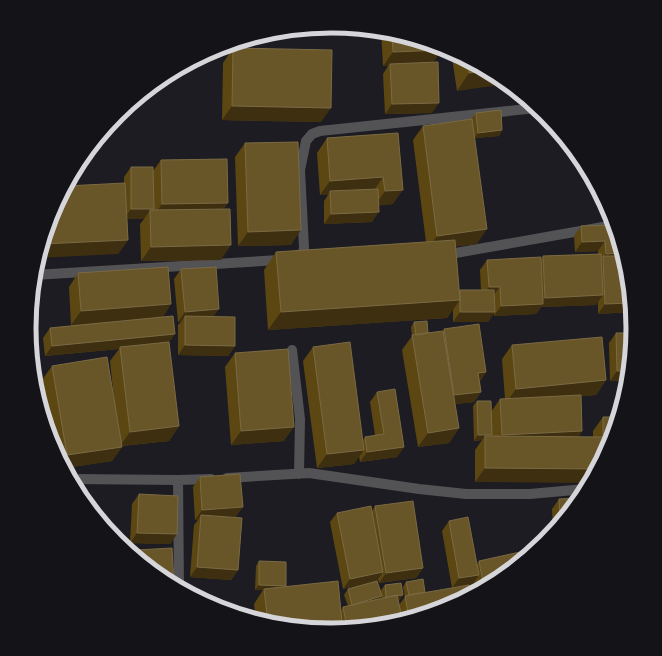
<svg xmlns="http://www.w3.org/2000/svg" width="662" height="656" font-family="Merriweather,serif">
<rect width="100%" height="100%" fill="#1d1c22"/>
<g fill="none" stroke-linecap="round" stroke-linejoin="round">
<path stroke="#535255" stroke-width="10" d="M450 254 614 225
M34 275 295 259 302 255 304 248 300 170 306 141 312 134 320 131 537 108
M292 350 300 419 299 474
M227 478 309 473 419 489 466 494H530L585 489
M71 479 178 480 211 479
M178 480 179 588"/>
</g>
<path fill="#5c4713" d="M326 26 322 32 295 37 294 30Z
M329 26H331L366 29 329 34Z
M381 31 390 32 442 48 433 62 432 113 385 114 383 74 388 66H383Z
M233 48 321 122 222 120 223 63Z
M451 51 499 77 457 91Z
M476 113 502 130 499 136 475 138 477 244 456 246 459 291 460 290H481L480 270 487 260H541L543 256 598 254V251L575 252 574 236 581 226 614 225 631 312 598 314V302L596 305 541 307 536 314 494 316V313L488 322H453V309L447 318 268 330 264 270 276 252 426 242 413 140 423 126 472 119V118Z
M398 133 393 204 379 205 372 222 324 224V201L328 195H320L317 153 327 138Z
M245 143 291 245 238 246 235 157Z
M161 160 224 209 221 260 141 261 140 224 144 219H127L128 240 118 254 124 183V177L131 167 153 171Z
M608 209 610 213 611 216H609Z
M181 269 235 346 228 356 178 355V325L181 322H178L174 279Z
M78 273 163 317 169 342 179 426 169 441 122 446V447L112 461 65 468 53 446 42 380 52 366 114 399 110 361 119 349 45 356 43 338 50 328 86 324 71 325 69 287Z
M414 322 428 333 443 331 444 329 486 372 480 381 481 392 474 402 455 404 459 428 449 443 418 447 402 350 412 336 411 327Z
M616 333 628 380 610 381 609 343Z
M512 345 606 380 596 395 581 396 582 431 578 437H593V431L603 417 610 444 475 482V450L482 440 474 441 473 406 477 401 491 412 500 399H505L502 359Z
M313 347 363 440 365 437 375 435 370 402 377 392 404 447 397 457 360 462 359 456 354 464 317 468 303 361Z
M235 353 284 441 231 445 225 367Z
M200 477 236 517H231L238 570 231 580 190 577 194 525 198 520H195L193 487Z
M139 494 177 534 170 544 130 543 132 504Z
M580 498 553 532 552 509 559 499Z
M375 506 423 568 416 578 379 583 378 579 377 581 382 596 380 599H382L381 590 385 585 403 595 399 600H398L399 605 405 597 403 587 406 582 446 607 390 624 338 629 331 630 272 624 256 619 254 604 263 590H255L256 566 259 561 286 586 285 587 341 610 343 607 348 606 344 595 348 589 369 583 343 589 330 522 337 513 372 511Z
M449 521 477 564 479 561 499 579 476 591 474 581 472 585 452 588 442 531Z
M137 550 163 579 134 555Z"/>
<path fill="#3d2f10" d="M326 26 322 32 295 37 300 29Z
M335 26 366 29 329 34Z
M442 50 432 64H390L388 66H383L393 52Z
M487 71 499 77 507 84 457 91 469 73Z
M439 103 432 113 385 114 392 104Z
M232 106 331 108 321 122 222 120Z
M502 130 499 136 474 138 478 133Z
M383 177 373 192 330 191 328 195H320L330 181Z
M403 190 393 204 375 206 385 191Z
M228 203 218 218H152L162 204Z
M131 209H154L150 214V210L144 219H124Z
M379 212 372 222 324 224 331 214Z
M487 229 477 244 427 250 437 236Z
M301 230 291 245 238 246 248 232Z
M128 240 118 254 38 258 42 244Z
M605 241 598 251 575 252 582 242Z
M231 245 221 260 141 261 151 247Z
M622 253 625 263 603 257 606 254Z
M489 287H500L493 296 482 297Z
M603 295 596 305 541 307 536 314 494 316 501 306 541 304 545 298Z
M460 300 447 318 268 330 281 312Z
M631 303V312L598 314 605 304Z
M171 304 162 319 71 325 81 311Z
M219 309 212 319 185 316 181 322H178L185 312Z
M460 312H495L488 322H453Z
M175 334 168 344 120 347 119 349 45 356 52 346Z
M185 345 235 346 228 356 178 355Z
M617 371H629L628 380 610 381Z
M486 372 479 382 478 373Z
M606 380 596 395 506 403 516 389Z
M481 392 474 402 447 405 454 395Z
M179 426 169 441 120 446 130 432Z
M294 427 284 441 231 445 241 431Z
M459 428 449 443 418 447 428 433Z
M582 431 572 445 492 449 502 435Z
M478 435H492L488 440 485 436 482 440 474 441Z
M122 447 112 461 65 468 62 462 67 455Z
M404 447 397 457 360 462 367 452Z
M364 450 354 464 317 468 327 454Z
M485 468 597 469 589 483 475 482Z
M243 507 236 517 201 520V515L198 520H195L202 510Z
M137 533 177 534 170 544 130 543Z
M197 567 238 570 231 580 190 577Z
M423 568 416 578 379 583 386 573Z
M383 572 376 582 343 589 350 579Z
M479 575 472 585 452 588 459 578Z
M259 585 286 586 282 591 255 590Z
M425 592 421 597 406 599 409 595Z
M403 595 399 600 382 602 386 597Z
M382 596 378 601 352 605Z
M402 618 399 621 390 624 358 627Z
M342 623 338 629 331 630 304 627Z"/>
<path fill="#695628" stroke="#7a6a44" d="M392 32 442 48V50L393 52Z
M233 48 332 50 331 108 232 106Z
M468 60 487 71 469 73Z
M438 62 439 103 392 104 390 64Z
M501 110 502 130 478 133 476 113Z
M472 119 487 229 437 236 423 126Z
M398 133 403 190 385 191 383 177 330 181 327 138Z
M298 142 301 230 248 232 245 143Z
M227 159 228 203 162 204 161 160Z
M131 167H153L154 209H131Z
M125 183 128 240 42 244 52 212 66 186Z
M378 189 379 212 331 214 330 191Z
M230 209 231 245 151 247 150 210Z
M614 225 622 253 606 254 605 241 582 242 581 226Z
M455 240 460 300 281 312 276 252Z
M601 254 603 295 545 298 543 256Z
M603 256H623L627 269 631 303 605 304Z
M541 257 543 304 501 306 500 287H489L487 260Z
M168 267 171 304 81 311 78 273Z
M216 267 219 309 185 312 181 269Z
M460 290H494L495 312H460Z
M173 316 175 334 52 346 50 328Z
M185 316 235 317V346L185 345Z
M427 321 428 333 416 335 414 322Z
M479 324 486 372 478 373 481 392 454 395 444 329Z
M443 331 459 428 428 433 412 335Z
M616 333H633L629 371H617Z
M602 337 606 380 516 389 512 345Z
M169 342 179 426 130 432 120 347Z
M350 342 364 450 327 454 313 347Z
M288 349 294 427 241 431 235 353Z
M107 357 122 447 67 455 52 366Z
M395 389 404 447 367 452 365 437 384 434 377 392Z
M581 395 582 431 502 435 500 399Z
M477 401H491L492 435H478Z
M603 417H618L610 444 597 469 485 468V436L603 437Z
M240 474 243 507 202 510 200 477Z
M139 494 178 496 177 534 137 533Z
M580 498 560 523 559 499Z
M413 501 423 568 386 573 375 506Z
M371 506 383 572 350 579 337 513Z
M201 515 242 518 238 570 197 567Z
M468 517 479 575 459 578 449 521Z
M172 548 174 585 163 579 138 558 137 550Z
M520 552 522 560 499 579 484 587 479 561Z
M259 561 286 562V586L259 585Z
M423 579 425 592 409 595 406 582Z
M338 581 342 623 304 627 272 624 268 623 264 589Z
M377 581 382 596 352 605 348 589Z
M401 583 403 595 386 597 385 585Z
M469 585 470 594 446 607 409 618 405 596Z
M397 595 402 618 358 627 347 628 343 607Z"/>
<path d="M0 0H662V656H0ZM36 328a295 295 0 1 1 590 0a295 295 0 1 1-590 0Z" fill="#141318" fill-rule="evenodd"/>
<path fill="none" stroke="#d6d6da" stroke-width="5" d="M36 328a295 295 0 1 1 590 0a295 295 0 1 1-590 0Z"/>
</svg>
